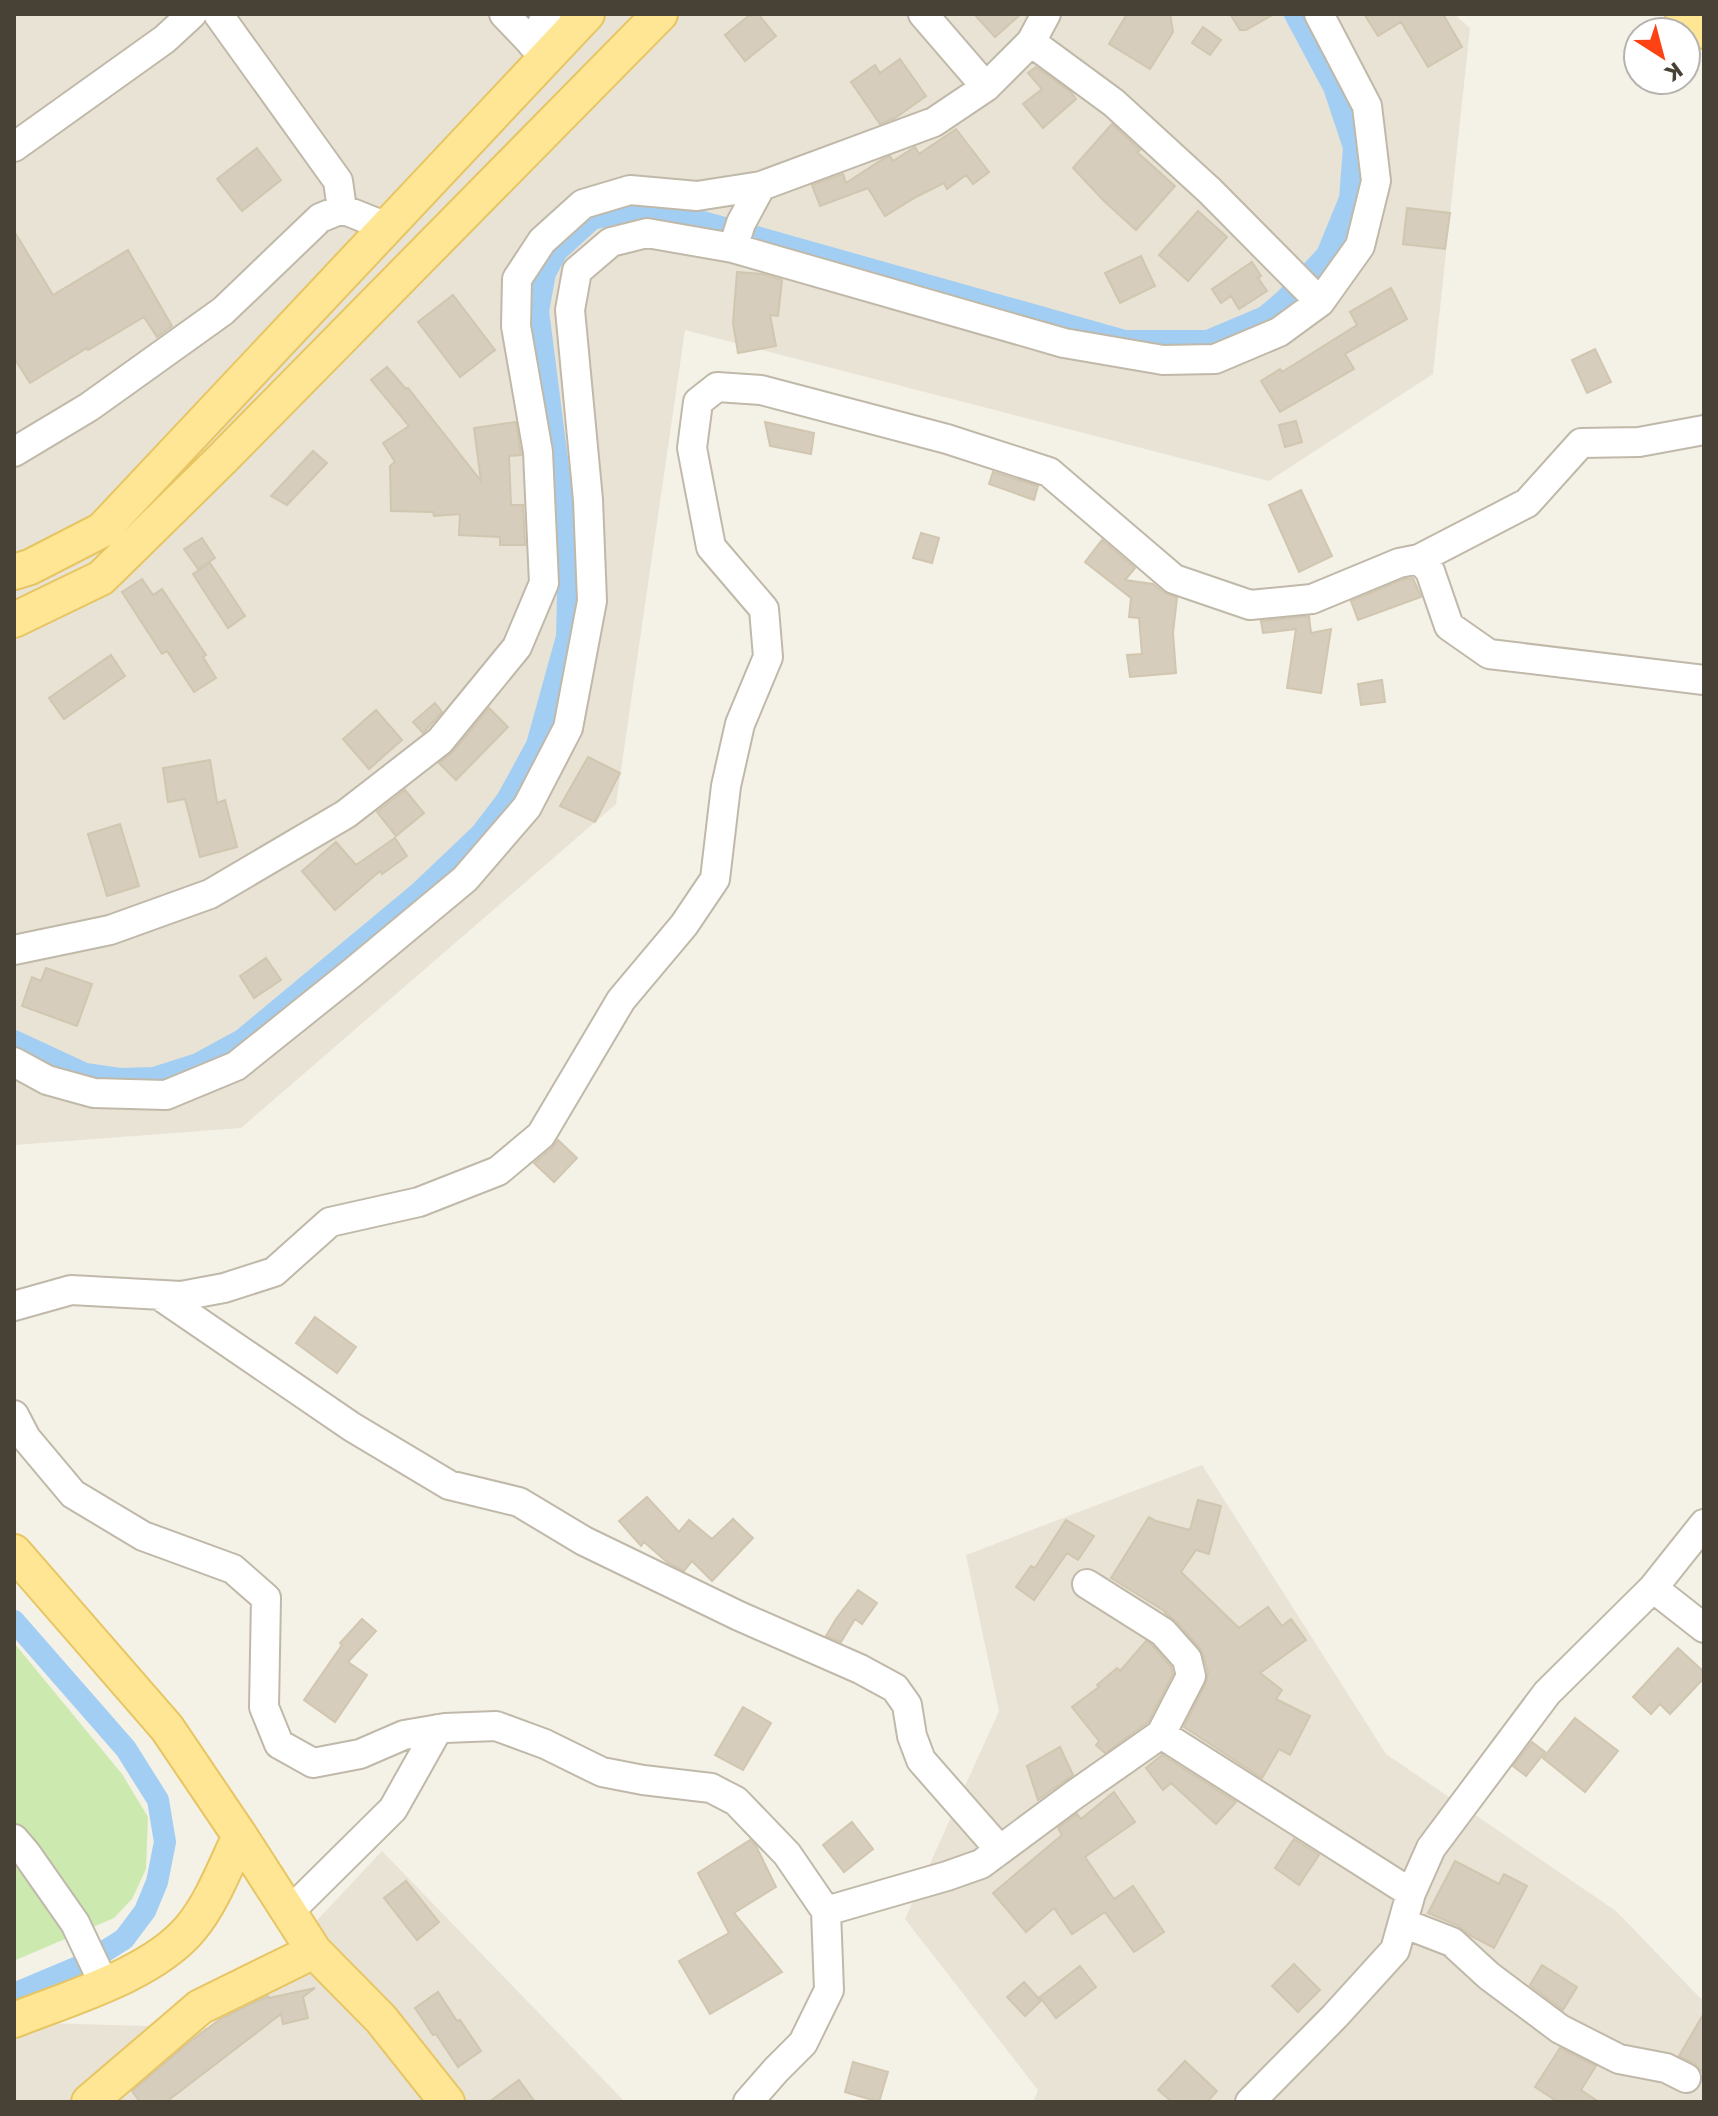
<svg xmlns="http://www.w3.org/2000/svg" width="1718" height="2116" font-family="Poppins,sans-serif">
<rect width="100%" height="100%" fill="#f4f1e7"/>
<path fill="#e8e3d5" d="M14 14H1454L1470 28 1433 374 1269 481 685 330 616 804 241 1128 14 1145Z
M1202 1465 1386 1754 1616 1911 1704 2002V2102H1033L1038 2090 905 1919 999 1711 966 1555Z
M382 1851 625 2102H14V1977L43 2023 216 2028Z"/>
<path fill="#cceaaf" d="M14 1643 122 1774 148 1817 146 1869 132 1899 114 1918 16 1960 14 1957Z"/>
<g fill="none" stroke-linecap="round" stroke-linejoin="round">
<path stroke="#a2cef3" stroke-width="22" d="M14 1041 85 1074 120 1079 154 1078 198 1064 242 1040 419 893 481 834 507 800 537 745 567 637 569 554 538 311 545 273 557 251 592 219 646 206 1125 341H1208L1265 317 1285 300 1327 255 1350 199 1354 147 1334 87 1295 14
M14 1621 126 1749 158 1800 165 1842 157 1882 145 1911 124 1939 83 1965 14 1994"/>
</g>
<path fill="#d6cdbc" stroke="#d1c6af" stroke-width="2" d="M751 14H758L776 36 745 61 725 35Z
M974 14H1021L995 37Z
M1127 14H1170L1173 32 1150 69 1109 44Z
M1230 14H1274L1246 30H1240Z
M1364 14H1443L1462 47 1428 67 1401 22 1378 36Z
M1203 27 1221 40 1210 55 1192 43Z
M900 59 926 96 895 118 880 124 851 82 875 65 880 73Z
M1036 67 1071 92 1076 99 1043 128 1023 104 1042 89 1028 73Z
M1112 124 1140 150 1137 152 1175 186 1136 230 1104 201 1073 168Z
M956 129 989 172 973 184 966 175 947 189 944 183 916 197 885 216 868 188 820 206 812 185 843 174 846 183 883 159 890 156 893 161 915 147 919 154Z
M257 148 281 180 242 211 217 179Z
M1407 208 1450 213 1445 249 1403 244Z
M1198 211 1227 237 1188 281 1159 255Z
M14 231 53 295 128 250 172 326 157 337 144 317 88 350 87 348 30 383 14 358Z
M1141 256 1155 286 1120 303 1105 273Z
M1252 262 1261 276 1258 278 1267 291 1239 309 1231 296 1221 303 1212 289Z
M737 272 762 274 782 280 778 316 770 315 776 346 738 353 733 323Z
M1391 288 1407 319 1345 354 1354 369 1280 412 1261 381 1280 369 1282 372 1357 325 1350 312Z
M453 295 495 350 460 377 418 322Z
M1595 349 1611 382 1587 393 1572 360Z
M387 367 406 389 408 388 481 481 474 428 516 422 521 455 509 456 511 505H523L525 545H500V537L459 535 460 514 434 516 433 512 391 511 390 466 395 462 383 443 409 426 371 380Z
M1296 421 1302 442 1285 447 1279 425Z
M765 422 814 433 811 454 770 446Z
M313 451 327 463 287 505 271 496Z
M993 472 1038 486 1034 500 989 484Z
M1301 490 1332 556 1299 572 1269 505Z
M921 533 939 538 932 563 913 558Z
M202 538 215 558 198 569 184 549Z
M1102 540 1135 568 1125 580 1153 584 1163 592 1177 598 1173 633 1176 673 1130 677 1127 655 1142 654 1139 618 1129 617 1131 598 1085 562Z
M210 563 245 616 228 628 193 574Z
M1413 578 1421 597 1358 620 1351 601 1404 579Z
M142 579 153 595 162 589 206 655 203 657 216 678 194 692 167 651 162 654 122 592Z
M1309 616 1311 633 1331 629 1321 693 1287 688 1296 629 1263 633 1261 621Z
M111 655 125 676 64 719 49 698Z
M1382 680 1385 702 1361 705 1358 684Z
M435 703 442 712 423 733 413 722Z
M489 708 508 727 456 780 439 763 453 752Z
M376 710 402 740 369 769 343 739Z
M588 757 620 773 595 822 560 806Z
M210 760 217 803 225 800 237 847 200 857 185 799 168 802 163 768Z
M405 790 424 813 396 836 377 812Z
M120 824 139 886 107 896 88 834Z
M395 838 407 856 382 874 380 871 335 910 302 871 336 842 356 865Z
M266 958 281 980 254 998 240 976Z
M46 968 92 984 77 1026 22 1006 32 977 41 981Z
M558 1140 577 1158 554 1182 534 1163 552 1148Z
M315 1317 356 1347 337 1373 296 1343Z
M647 1497 679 1532 689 1520 712 1539 733 1519 753 1538 712 1581 692 1561 684 1571 668 1563 644 1542 641 1546 619 1521Z
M1198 1500 1221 1506 1209 1554 1196 1550 1181 1572 1239 1628 1268 1607 1282 1626 1291 1619 1306 1640 1260 1673 1282 1690 1276 1699 1310 1716 1290 1755 1279 1749 1262 1778 1184 1727 1206 1683 1208 1672 1203 1654 1200 1648 1176 1621 1165 1613 1166 1612 1111 1578 1149 1517 1156 1521 1190 1530Z
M1066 1520 1094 1536 1078 1560 1067 1553 1034 1600 1016 1587 1031 1566 1035 1568Z
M858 1590 877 1603 862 1624 855 1619 841 1642 826 1636 836 1619Z
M362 1619 376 1631 348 1662 367 1675 335 1722 304 1700 342 1645 340 1643Z
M1146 1641 1152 1645 1171 1667 1173 1674 1148 1722 1105 1753 1096 1745 1099 1741 1072 1707 1099 1687 1097 1685 1117 1668 1120 1671Z
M1678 1648 1704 1672V1678L1670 1714 1660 1704 1651 1714 1633 1697Z
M743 1707 771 1723 743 1770 715 1755Z
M1575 1718 1618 1751 1585 1792 1543 1758Z
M1532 1742 1545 1752 1526 1776 1513 1766Z
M1060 1747 1073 1775 1038 1800 1027 1766Z
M1162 1755 1236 1802 1216 1824 1171 1783 1163 1790 1146 1768Z
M1114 1792 1135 1822 1085 1857 1114 1899 1133 1886 1164 1932 1134 1952 1105 1912 1072 1934 1054 1908 1026 1932 993 1893 1062 1835 1058 1828 1077 1814 1081 1819Z
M852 1822 873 1849 844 1872 823 1845Z
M1294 1839 1319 1855 1299 1885 1275 1868Z
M750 1840 756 1846 776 1887 734 1913 782 1972 710 2014 679 1961 729 1933 698 1873Z
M1455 1861 1499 1884 1504 1874 1527 1886 1494 1948 1469 1935 1459 1926 1428 1913Z
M406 1881 439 1922 417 1940 384 1898Z
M1294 1964 1320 1990 1298 2012 1272 1986Z
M1542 1965 1577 1987 1563 2010 1530 1985Z
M1080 1966 1096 1987 1056 2018 1040 1997Z
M1024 1982 1041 2001 1025 2016 1007 1997Z
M315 1988 303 1997 308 2018 283 2024 281 2014 166 2102H140L132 2091 187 2044 220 2019 268 1996 269 1998Z
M438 1992 457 2021 460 2020 481 2051 458 2067 436 2034 433 2035 415 2008Z
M1704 2013V2074L1694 2063 1679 2056Z
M1560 2048 1596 2066 1581 2090 1599 2102H1558L1535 2087Z
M1185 2061 1217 2091 1207 2102H1172L1158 2090Z
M853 2062 888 2072 879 2102 845 2092Z
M519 2080 535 2102H489Z"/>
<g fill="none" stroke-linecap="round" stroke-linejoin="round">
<defs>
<path id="minor" d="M218 14 338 181 342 209
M504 14 546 58
M923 14 986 87
M1031 42 1114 103 1210 191 1320 302
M532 44 547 14
M14 147 165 39 192 14
M733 248 741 223 761 186
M14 452 89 407 223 311 320 218 342 209 387 227
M1419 559 1527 503 1581 443 1639 442 1704 430
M14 950 110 930 210 894 346 814 440 741 517 647 544 583 538 452 516 326 517 279 542 241 583 204 630 190 697 196 761 186 934 122 986 87 1031 42 1046 14
M14 1062 47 1080 94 1093 166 1095 236 1066 352 973 465 879 527 807 568 728 592 601 588 500 570 310 577 271 611 242 647 233 733 248 1064 343 1163 360 1215 359 1279 332 1320 302 1360 246 1376 181 1367 106 1319 14
M159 1295 352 1427 449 1485 519 1502 584 1541 739 1616 860 1669 895 1688 907 1705 912 1736 921 1760 1000 1850
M14 1306 71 1290 181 1296 224 1288 274 1272 330 1222 419 1202 498 1171 541 1135 621 1000 684 925 715 879 726 786 740 724 768 657 764 609 711 547 692 448 698 402 717 387 761 390 947 439 1049 472 1174 579 1250 605 1312 599 1399 563 1419 559 1430 571 1449 626 1489 654 1704 680
M14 1415 26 1438 73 1494 143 1536 233 1569 266 1598 264 1707 279 1744 313 1763 360 1754 404 1735 445 1728 496 1726 545 1744 602 1772 643 1780 711 1788 736 1801 787 1854 826 1911 829 1990 803 2043 776 2070 748 2102
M1087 1584 1163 1632 1187 1659 1191 1676 1161 1734
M1653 1588 1704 1628
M14 1839 26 1853 75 1923 104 1984
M826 1911 947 1876 981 1864 1074 1795 1161 1734 1411 1893
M289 1912 393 1809 438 1729
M1403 1923 1452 1942 1489 1976 1560 2029 1619 2059 1666 2068 1686 2078
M1250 2102 1335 2016 1395 1950 1411 1893 1431 1848 1547 1693 1653 1588 1704 1524"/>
<path id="major" d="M1683 14 1704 31
M14 572 30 567 102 530 587 14
M14 620 101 578 221 460 660 14
M14 1552 167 1728 240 1836 314 1951 381 2019 447 2102
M14 2020C69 1998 151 1975 190 1929 212 1903 225 1867 240 1836
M89 2102 200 2007 314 1951"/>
</defs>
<use href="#minor" stroke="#c0b9a9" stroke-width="32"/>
<use href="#major" stroke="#e7c562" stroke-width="38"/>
<use href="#minor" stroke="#fff" stroke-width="28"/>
<use href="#major" stroke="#ffe695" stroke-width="34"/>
</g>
<rect width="1718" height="2116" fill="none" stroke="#484136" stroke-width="32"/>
<g transform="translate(1662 56) rotate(144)"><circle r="38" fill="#ffffff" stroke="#b6b3af" stroke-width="2"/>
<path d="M0-6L14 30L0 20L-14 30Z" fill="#ff4213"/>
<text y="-12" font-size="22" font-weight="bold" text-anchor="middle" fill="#484136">K</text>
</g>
</svg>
